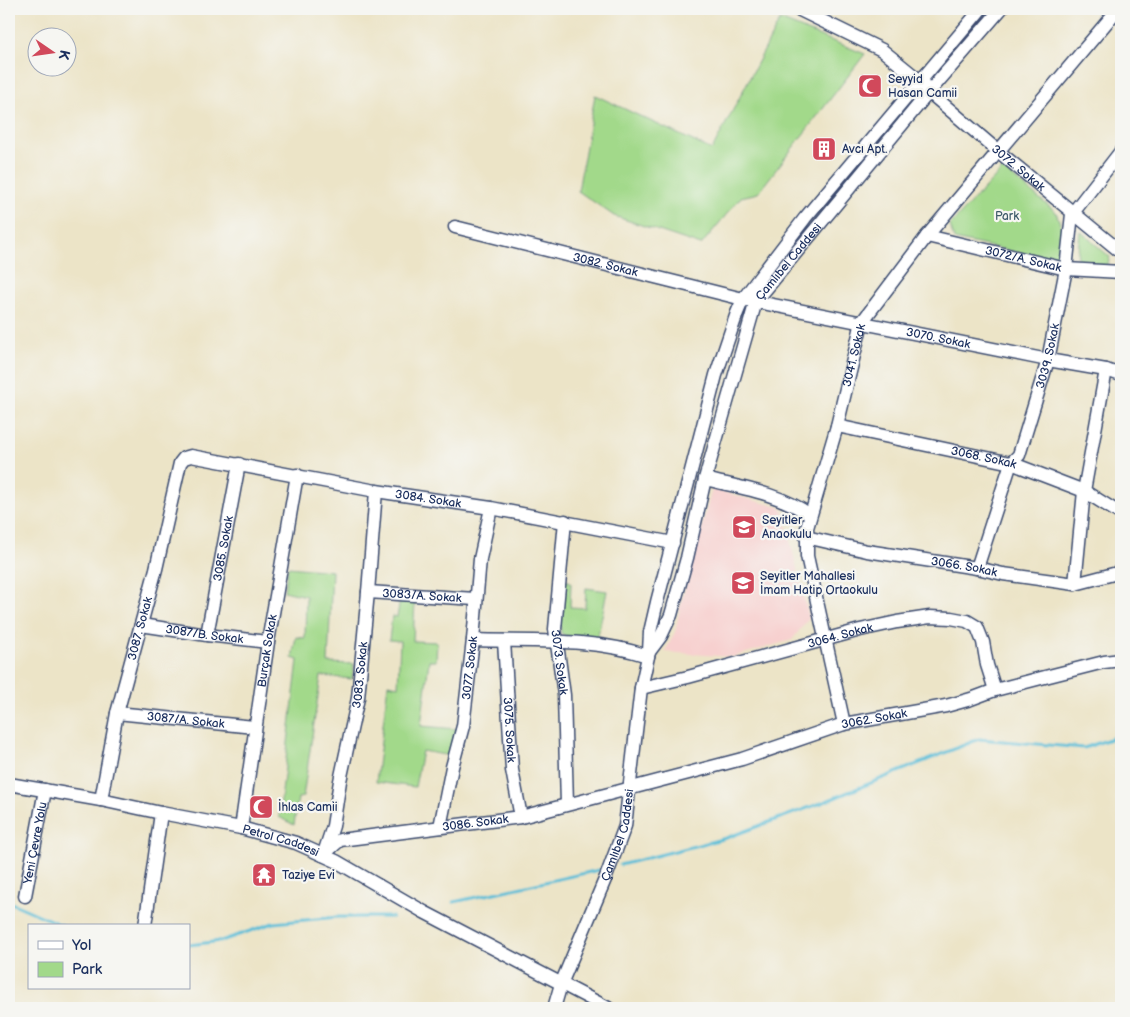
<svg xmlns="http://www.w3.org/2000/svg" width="1130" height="1017" font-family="'Balsamiq Sans',sans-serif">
<rect width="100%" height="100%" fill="#f6f6f2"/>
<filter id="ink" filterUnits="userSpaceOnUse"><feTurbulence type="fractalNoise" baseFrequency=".02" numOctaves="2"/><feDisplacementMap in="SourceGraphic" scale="10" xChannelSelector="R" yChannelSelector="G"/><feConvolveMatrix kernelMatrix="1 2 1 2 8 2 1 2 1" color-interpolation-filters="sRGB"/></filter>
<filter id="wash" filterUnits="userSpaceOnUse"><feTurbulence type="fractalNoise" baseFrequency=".0096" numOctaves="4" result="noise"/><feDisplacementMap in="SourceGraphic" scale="20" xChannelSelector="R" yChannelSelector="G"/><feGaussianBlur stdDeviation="1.12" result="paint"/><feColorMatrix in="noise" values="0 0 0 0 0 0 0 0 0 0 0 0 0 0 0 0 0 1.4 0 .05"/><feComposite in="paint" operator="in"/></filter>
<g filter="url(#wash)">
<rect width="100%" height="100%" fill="#ece4c7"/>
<path fill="#f7d0cf" d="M712 489 782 508 809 618 792 640 732 657 665 652 675 632 681 603Z"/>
<path fill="#a2d98a" stroke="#5e8474" d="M780 20 865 54 758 193 741 197 701 245 614 216 578 191 595 95 712 150Z
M1003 169 1056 212 1062 229 1058 261 954 239 950 225Z
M1080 231 1110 257 1107 266 1077 262Z
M288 567 332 571 328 663 354 664 352 679 321 676 303 797 298 798 294 825 279 817 298 660 292 658 296 637 305 638 306 596 284 591Z
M565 580 571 582 570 607 585 608 586 588 607 591 597 641 566 636 561 633 560 622Z
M400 600 415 601 413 641 437 642 436 661H429L421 726 457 729 451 756 422 751 415 787 376 782 388 684 398 686 400 641 389 640 392 616 397 617Z"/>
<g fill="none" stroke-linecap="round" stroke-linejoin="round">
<path stroke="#5abed8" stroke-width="3" d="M620 865 726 838 824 802 979 739 1084 748 1121 735
M9 902 64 926
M454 902 599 870
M189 945 221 941 273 923 338 917H392"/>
</g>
</g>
<g filter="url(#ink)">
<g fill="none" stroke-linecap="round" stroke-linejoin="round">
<defs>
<g id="minor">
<path id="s1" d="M798 9 882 50 919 80 929 92 999 152 1121 252"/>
<path id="s2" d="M981 9 805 218 743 299 737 313 716 375 657 602 650 632 649 652 661 636 671 615 687 558 705 479 756 301 929 92 1001 9"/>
<path id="s3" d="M455 227 743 299 1048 360 1106 370 1121 375"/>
<path id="s4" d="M927 236 1066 269 1121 272"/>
<path id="s5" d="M837 426 1011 463 1084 491 1121 514"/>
<path d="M705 479C741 488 779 493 810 515"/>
<path id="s6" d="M565 521 555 629 564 695 567 804"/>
<path id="s7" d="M806 537 867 551 977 568 1003 574 1075 584 1121 572"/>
<path id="s8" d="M977 568 1011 463 1019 455 1048 360 1066 269 1072 214 1121 151"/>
<path d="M1075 584 1084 491 1106 370"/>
<path id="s9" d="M368 592 475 599"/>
<path id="s10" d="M141 625 207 635 268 642"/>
<path id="s11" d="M207 635 239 464"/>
<path d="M473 640C531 642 592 637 648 656"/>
<path id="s12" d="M504 641 512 770 521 817"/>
<path id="s13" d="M641 688 688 677 860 630 897 622 930 617 951 618 967 621 977 627 983 642 987 665 995 690"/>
<path id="s14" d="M117 713 254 727"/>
<path id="s15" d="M844 724 807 556V528L837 426 862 322 927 236 1118 9"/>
<path id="s16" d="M9 784 101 800 161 813 241 828 296 843 336 861 424 912 608 1008"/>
<path id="s17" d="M101 800 117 713 156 569 180 463 184 458 191 456 376 491 491 508 673 543"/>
<path id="s18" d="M440 827 452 767 463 726 473 640 480 559 491 508"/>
<path id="s19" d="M241 828 268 642 297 475"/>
<path id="s20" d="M324 853 333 826 340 781 358 698 368 592 376 491"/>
<path id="s21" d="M323 855 340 840 521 817 742 759 844 724 946 706 971 699 995 690 1045 677 1104 662 1121 660"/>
<path id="s22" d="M25 896 45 790"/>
<path d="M145 926 161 813"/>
<path id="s23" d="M554 1008 561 984 606 877 625 826 641 688 649 652"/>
</g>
</defs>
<use href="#minor" stroke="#3a4a6e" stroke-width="15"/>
<use href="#minor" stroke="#fff" stroke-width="12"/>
</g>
</g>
<defs>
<symbol id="mosque-square" viewBox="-11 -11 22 22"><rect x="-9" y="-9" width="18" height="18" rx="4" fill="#d1495b" stroke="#f6f6f2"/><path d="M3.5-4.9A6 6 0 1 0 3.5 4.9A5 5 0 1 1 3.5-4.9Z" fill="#fff"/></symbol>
<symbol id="building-square" viewBox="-11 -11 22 22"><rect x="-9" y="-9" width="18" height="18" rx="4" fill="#d1495b" stroke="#f6f6f2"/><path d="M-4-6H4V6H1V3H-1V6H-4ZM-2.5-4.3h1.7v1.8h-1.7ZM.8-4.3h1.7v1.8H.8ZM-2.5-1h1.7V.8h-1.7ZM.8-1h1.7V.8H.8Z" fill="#fff"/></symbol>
<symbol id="school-square" viewBox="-11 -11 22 22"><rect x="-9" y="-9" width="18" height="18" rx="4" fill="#d1495b" stroke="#f6f6f2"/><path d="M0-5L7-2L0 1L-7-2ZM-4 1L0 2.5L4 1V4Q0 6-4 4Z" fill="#fff"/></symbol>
<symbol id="temple-square" viewBox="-11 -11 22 22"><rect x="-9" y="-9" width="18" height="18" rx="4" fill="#d1495b" stroke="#f6f6f2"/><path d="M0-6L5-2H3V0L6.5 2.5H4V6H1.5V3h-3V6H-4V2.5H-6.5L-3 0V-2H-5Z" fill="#fff"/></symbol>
</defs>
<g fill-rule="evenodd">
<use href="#mosque-square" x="856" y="72" width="28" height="28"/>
<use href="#building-square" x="810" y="135" width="28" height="28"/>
<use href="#school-square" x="730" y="513" width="28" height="28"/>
<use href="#school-square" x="729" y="569" width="28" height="28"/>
<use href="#mosque-square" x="247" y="793" width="28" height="28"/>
<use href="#temple-square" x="250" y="861" width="28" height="28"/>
</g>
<g text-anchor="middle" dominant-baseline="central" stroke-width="4.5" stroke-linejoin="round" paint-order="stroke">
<g font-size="12" fill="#1b2f5e" stroke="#f6f6f2" text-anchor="start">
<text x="888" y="79">Seyyid<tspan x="888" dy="14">Hasan Camii</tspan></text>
<text x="842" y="149">Avcı Apt.</text>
<text x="762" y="520">Seyitler<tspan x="762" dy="14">Anaokulu</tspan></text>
<text x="760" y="576">Seyitler Mahallesi<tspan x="760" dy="14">İmam Hatip Ortaokulu</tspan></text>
<text x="278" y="807">İhlas Camii</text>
<text x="282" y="875">Taziye Evi</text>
</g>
<g font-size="12" fill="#1b2f5e" stroke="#f6f6f2">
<text stroke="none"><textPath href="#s1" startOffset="274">3072. Sokak</textPath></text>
<text stroke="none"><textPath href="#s4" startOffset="99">3072/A. Sokak</textPath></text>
<text stroke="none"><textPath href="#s2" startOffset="1161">Çamlıbel Caddesi</textPath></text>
<text stroke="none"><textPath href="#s3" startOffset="155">3082. Sokak</textPath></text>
<text stroke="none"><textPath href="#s3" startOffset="496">3070. Sokak</textPath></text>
<text stroke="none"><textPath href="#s15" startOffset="379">3041. Sokak</textPath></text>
<text stroke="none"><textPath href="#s8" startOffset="225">3039. Sokak</textPath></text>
<text stroke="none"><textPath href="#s5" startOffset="150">3068. Sokak</textPath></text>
<text stroke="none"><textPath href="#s17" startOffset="601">3084. Sokak</textPath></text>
<text stroke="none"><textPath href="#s11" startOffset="88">3085. Sokak</textPath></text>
<text stroke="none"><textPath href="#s7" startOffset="161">3066. Sokak</textPath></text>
<text stroke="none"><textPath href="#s9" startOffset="54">3083/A. Sokak</textPath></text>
<text stroke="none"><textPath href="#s17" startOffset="176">3087. Sokak</textPath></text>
<text stroke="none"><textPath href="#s10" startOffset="64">3087/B. Sokak</textPath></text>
<text stroke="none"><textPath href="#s13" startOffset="206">3064. Sokak</textPath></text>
<text stroke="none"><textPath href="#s19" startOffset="179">Burçak Sokak</textPath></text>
<text stroke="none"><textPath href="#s6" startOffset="142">3073. Sokak</textPath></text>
<text stroke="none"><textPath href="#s18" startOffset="162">3077. Sokak</textPath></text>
<text stroke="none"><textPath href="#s20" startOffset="182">3083. Sokak</textPath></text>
<text stroke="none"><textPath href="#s21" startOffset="572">3062. Sokak</textPath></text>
<text stroke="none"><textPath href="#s14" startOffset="69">3087/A. Sokak</textPath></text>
<text stroke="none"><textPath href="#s12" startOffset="89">3075. Sokak</textPath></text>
<text stroke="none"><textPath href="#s21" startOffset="159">3086. Sokak</textPath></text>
<text stroke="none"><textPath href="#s23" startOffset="185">Çamlıbel Caddesi</textPath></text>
<text stroke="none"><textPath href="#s16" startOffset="278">Petrol Caddesi</textPath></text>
<text stroke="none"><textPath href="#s22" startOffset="54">Yeni Çevre Yolu</textPath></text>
</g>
<g font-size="12" fill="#3d5a69" stroke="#f6f6f2">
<text x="1007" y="216">Park</text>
</g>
</g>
<rect width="1130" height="1017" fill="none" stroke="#f6f6f2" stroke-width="30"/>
<rect x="28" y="924" width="162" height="65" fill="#f6f6f2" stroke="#9ea6b7"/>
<rect x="38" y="941" width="25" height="8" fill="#ffffff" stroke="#9ea6b7"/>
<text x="72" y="950" font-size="15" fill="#1b2f5e">Yol</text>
<rect x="38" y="962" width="25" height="15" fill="#a2d98a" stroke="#9ea6b7"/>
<text x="72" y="974" font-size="15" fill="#1b2f5e">Park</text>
<g transform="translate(52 52) rotate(103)"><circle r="24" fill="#f6f6f2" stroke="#9ea6b7"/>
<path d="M0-4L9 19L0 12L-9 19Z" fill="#d1495b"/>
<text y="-8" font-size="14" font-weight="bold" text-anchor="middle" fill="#1b2f5e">K</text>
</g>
</svg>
